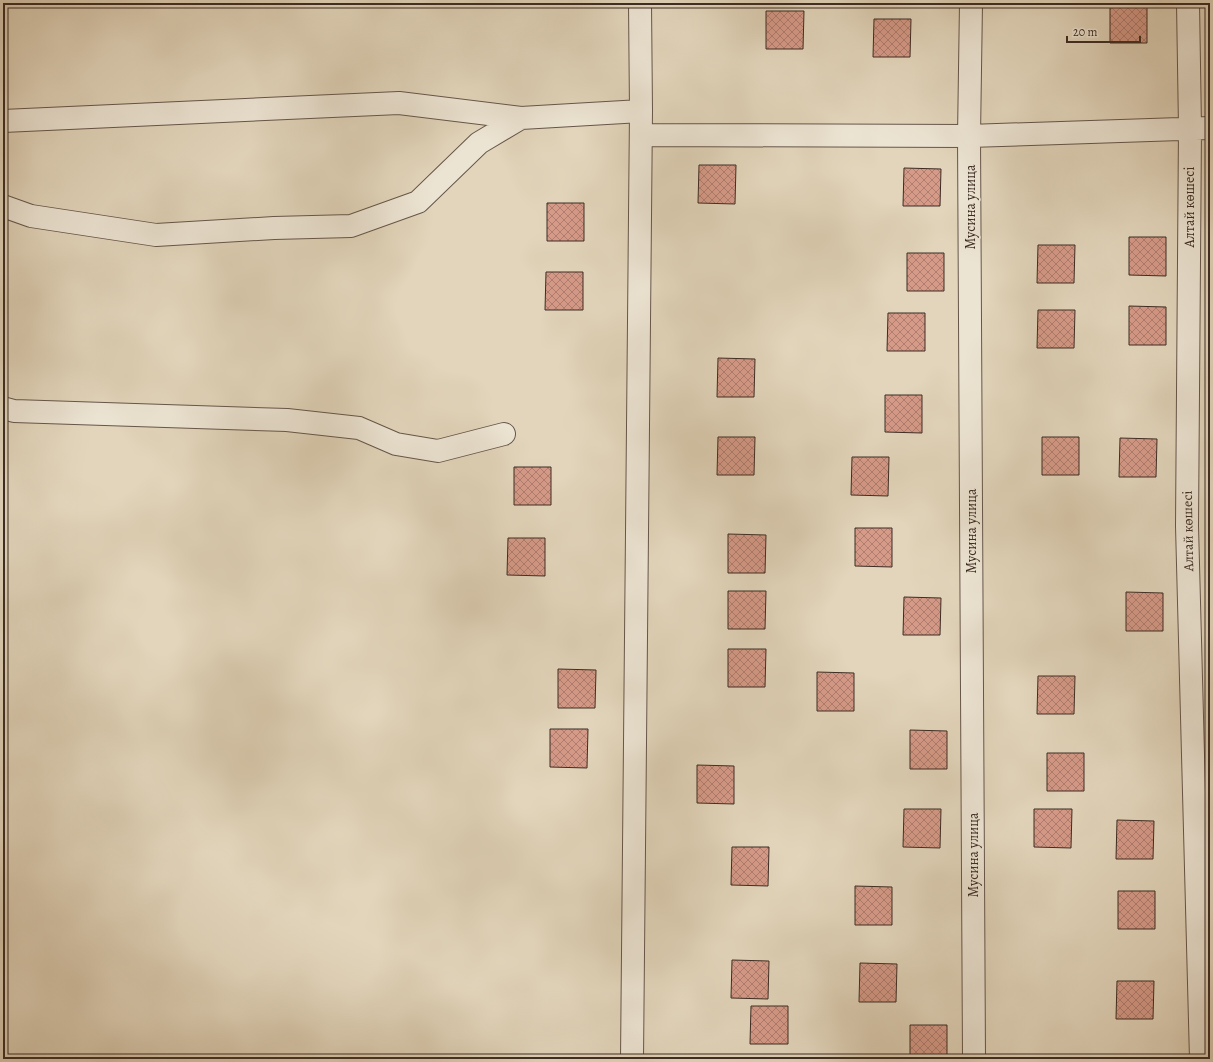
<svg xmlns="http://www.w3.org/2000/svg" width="1213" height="1062" font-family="Alegreya,serif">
<defs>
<pattern id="building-cross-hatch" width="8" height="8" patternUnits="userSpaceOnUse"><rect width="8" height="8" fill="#d69a88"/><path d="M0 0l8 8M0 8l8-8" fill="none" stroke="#af7e6f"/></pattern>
</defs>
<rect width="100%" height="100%" fill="#e2d5bb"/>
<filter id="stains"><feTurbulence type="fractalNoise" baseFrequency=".005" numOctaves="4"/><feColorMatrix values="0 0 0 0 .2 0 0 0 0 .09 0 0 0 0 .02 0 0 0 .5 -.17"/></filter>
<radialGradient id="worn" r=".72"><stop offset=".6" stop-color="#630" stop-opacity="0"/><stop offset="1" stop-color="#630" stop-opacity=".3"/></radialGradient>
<path fill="url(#building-cross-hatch)" stroke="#3d2c24" d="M1110 5H1147V43H1110Z
M766 11H804L803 49H766Z
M874 19H911L910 57H873Z
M699 165H736L735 204 698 203Z
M904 168 941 169 940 206H903Z
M547 203H584V241H547Z
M1129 237H1166V276L1129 275Z
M1038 245H1075L1074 283H1037Z
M907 253H944V291H907Z
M546 272H583V310H545Z
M1129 306 1166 307V345H1129Z
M1038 310H1075L1074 348H1037Z
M888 313H925V351H887Z
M718 358 755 359 754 397H717Z
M885 395H922V433L885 432Z
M718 437H755L754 475H717Z
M1042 437H1079V475H1042Z
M1120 438 1157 439 1156 477H1119Z
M852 457H889L888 496 851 495Z
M514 467H551V505H514Z
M855 528H892V567L855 566Z
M728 534 766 535 765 573H728Z
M508 538H545V576L507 575Z
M728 591H766L765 629H728Z
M1126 592 1163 593V631H1126Z
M904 597 941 598 940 635H903Z
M728 649H766L765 687H728Z
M558 669 596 670 595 708H558Z
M817 672 854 673V711H817Z
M1038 676H1075L1074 714H1037Z
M550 729H588L587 768 550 767Z
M910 730 947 731V769H910Z
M1047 753H1084V791H1047Z
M697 765 734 766V804L697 803Z
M904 809H941L940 848 903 847Z
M1034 809H1072L1071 848 1034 847Z
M1117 820 1154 821 1153 859H1116Z
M732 847H769L768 886 731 885Z
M855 886 892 887V925H855Z
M1118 891H1155V929H1118Z
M732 960 769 961 768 999 731 998Z
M860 963 897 964 896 1002H859Z
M1117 981H1154L1153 1019H1116Z
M751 1006H788V1044H750Z
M910 1025H947V1059H910Z"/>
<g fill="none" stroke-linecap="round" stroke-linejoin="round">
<defs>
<path id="minor" d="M971 3 969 136 974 1059
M1188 3 1190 128 1187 526 1201 1059
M3 121 399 103 521 118
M641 135 969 136 1210 128
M3 206 31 216 156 235 274 228 351 226 418 202 479 143 521 118 641 111
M3 408 14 411 287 420 359 428 396 444 438 451 504 434
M632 1059 641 111 640 3"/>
</defs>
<use href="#minor" stroke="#66564a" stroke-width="24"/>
<use href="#minor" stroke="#ece4d3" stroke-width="22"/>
</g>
<g text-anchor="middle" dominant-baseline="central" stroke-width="3.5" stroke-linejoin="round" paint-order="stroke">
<g font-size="14" fill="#3d2c24" stroke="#ece4d3">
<text transform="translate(970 207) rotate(-90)">Мусина улица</text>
<text transform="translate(1189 207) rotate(-90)">Алтай көшесі</text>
<text transform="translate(971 531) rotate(-90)">Мусина улица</text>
<text transform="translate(1188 531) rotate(-91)">Алтай көшесі</text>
<text transform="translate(973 855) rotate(-90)">Мусина улица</text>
</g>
</g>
<rect width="1213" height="1062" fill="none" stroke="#e2d5bb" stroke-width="16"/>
<rect x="4" y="4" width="1205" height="1054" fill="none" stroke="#3d2c24" stroke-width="2"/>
<rect x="8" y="8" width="1197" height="1046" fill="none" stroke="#3d2c24"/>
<path d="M1067 36v6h73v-6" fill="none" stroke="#3d2c24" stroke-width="2"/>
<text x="1073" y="36" font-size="12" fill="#3d2c24" stroke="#ece4d3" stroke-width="3" paint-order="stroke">20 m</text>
<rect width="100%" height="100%" filter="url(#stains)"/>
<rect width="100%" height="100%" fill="url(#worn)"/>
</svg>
